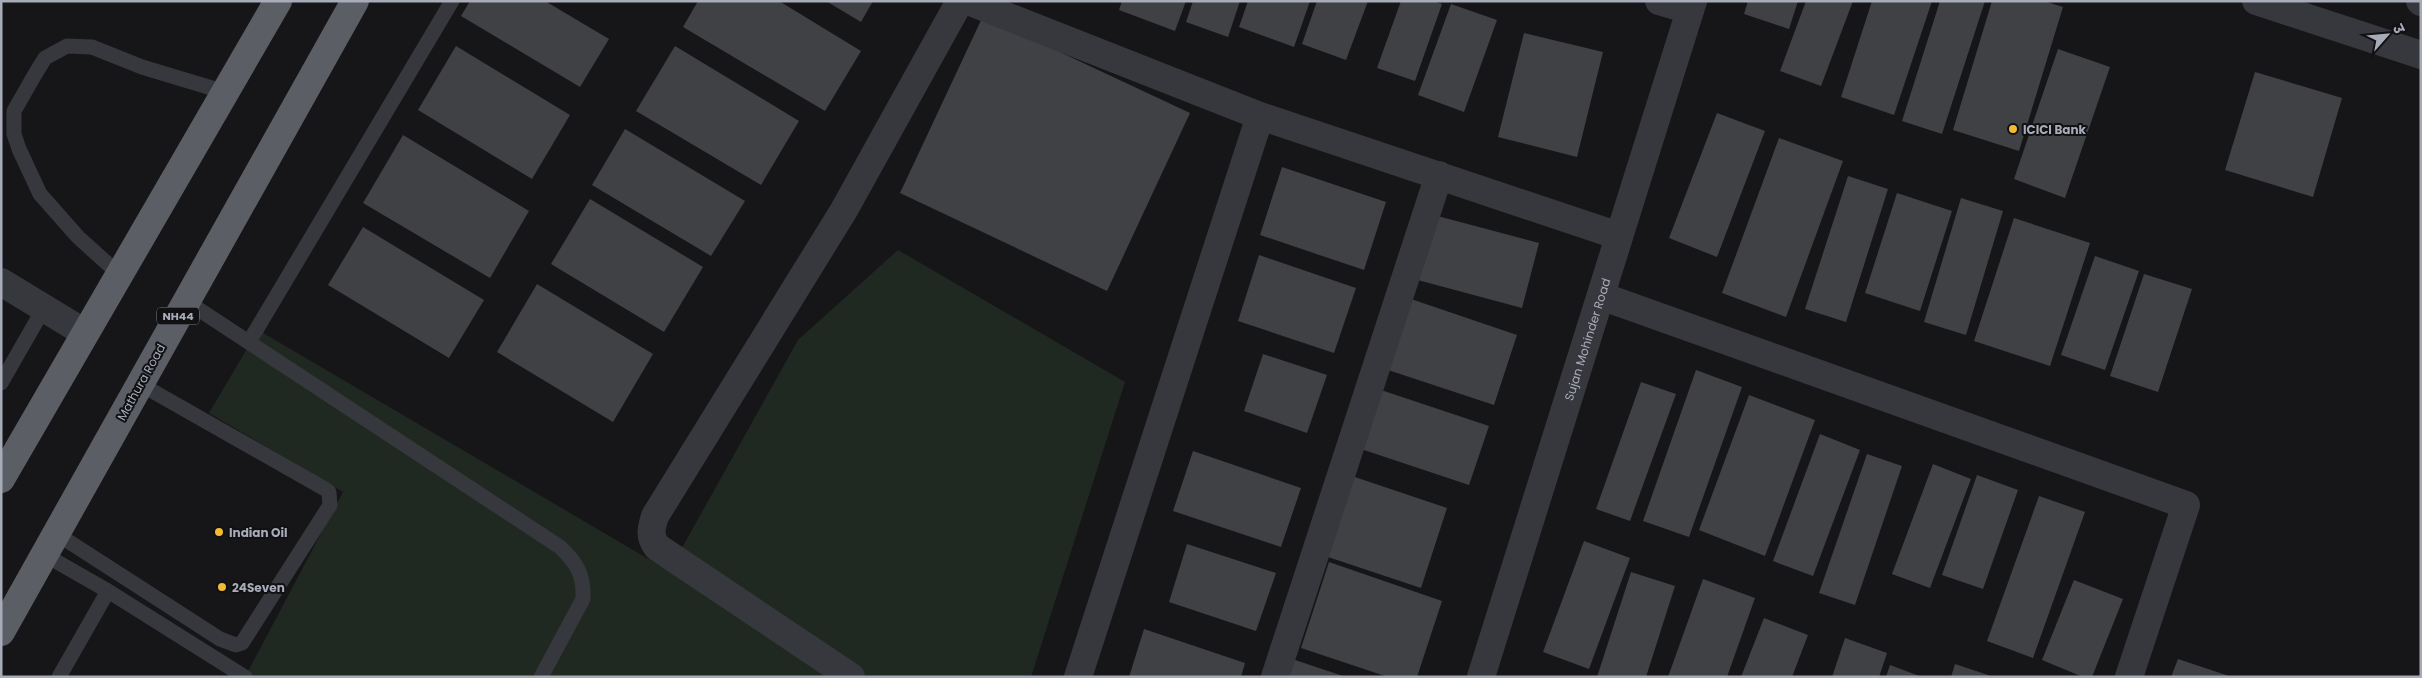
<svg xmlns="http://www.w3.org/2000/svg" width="2422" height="678" font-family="Poppins,'Noto Sans Devanagari',sans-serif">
<rect width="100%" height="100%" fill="#161618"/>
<path fill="#202822" d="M898 250 1125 382 1031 677H245L343 492 209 413 258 330 669 571 798 340Z"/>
<path fill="#404145" d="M470 1H545L609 39 580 87 461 16Z
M698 1H779L861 51 825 111 683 27Z
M826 1H873L861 22Z
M1122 1H1186L1175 31 1119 10Z
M1193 1H1240L1228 37 1186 22Z
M1248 1H1310L1294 47 1239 27Z
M1317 1H1368L1346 60 1302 44Z
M1401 1H1433L1442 4 1415 81 1377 68Z
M1748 1H1798L1789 29 1744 14Z
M1806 1H1853L1821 86 1780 71Z
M1872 1H1932L1894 115 1841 97Z
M1940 1H1985L1942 134 1902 121Z
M1992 1H2044L2063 7 2019 151 1953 130Z
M1451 4 1497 20 1464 112 1418 95Z
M983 16 1190 113 1107 291 900 193Z
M1524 33 1603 52 1577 157 1498 137Z
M456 46 570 115 532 179 418 110Z
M675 46 799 121 761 185 636 111Z
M2058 49 2110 67 2065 198 2014 179Z
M2255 72 2342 98 2313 197 2225 170Z
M1717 113 1765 131 1717 257 1669 238Z
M625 129 745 201 711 256 592 185Z
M403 135 529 211 490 278 363 203Z
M1779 138 1843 161 1786 317 1722 293Z
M1282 167 1386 202 1364 270 1260 235Z
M1848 176 1888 189 1846 322 1805 309Z
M1897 193 1952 211 1920 311 1865 293Z
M1961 198 2003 211 1966 335 1924 322Z
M590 199 703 267 664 332 551 264Z
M1430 214 1539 243 1522 308 1414 279Z
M2014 218 2090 243 2050 366 1974 341Z
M363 227 484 300 449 358 328 285Z
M1259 255 1356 288 1334 353 1238 321Z
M2095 256 2139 271 2105 370 2061 355Z
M2144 274 2192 289 2158 392 2110 376Z
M537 284 653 354 613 422 497 352Z
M1408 298 1517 335 1494 405 1385 369Z
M1263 354 1327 375 1307 433 1244 411Z
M1696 370 1742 387 1689 537 1643 521Z
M1641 382 1676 394 1630 521 1596 509Z
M1381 390 1489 426 1469 485 1361 449Z
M1749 395 1815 420 1765 556 1699 530Z
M1820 434 1860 450 1813 576 1773 561Z
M1193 451 1301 488 1281 547 1173 511Z
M1867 454 1902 466 1855 605 1819 593Z
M1933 464 1971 479 1930 588 1892 574Z
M1343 473 1447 508 1421 588 1316 553Z
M1977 475 2018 490 1983 589 1942 575Z
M2039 496 2085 512 2033 658 1987 641Z
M1584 541 1630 558 1589 669 1543 652Z
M1187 544 1276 573 1256 631 1169 602Z
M1329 562 1442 601 1417 677H1388L1301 648Z
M1631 572 1675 586 1646 677H1597Z
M1703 579 1755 598 1727 677H1668Z
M2074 580 2123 599 2092 677H2083L2042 660Z
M1764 618 1808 635 1792 677H1741Z
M1144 629 1245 663 1241 677H1129Z
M1845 638 1887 653 1879 677H1832Z
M1289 658 1343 676V677H1283Z
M2178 659 2229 676V677H2171Z
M1955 664 1991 676V677H1951Z
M1890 665 1922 677H1886Z"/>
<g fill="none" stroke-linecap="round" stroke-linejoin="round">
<path stroke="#37383d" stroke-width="15" d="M119 274 78 237 40 194 19 149 14 134V111L34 76 45 58 67 46 92 47 142 67 225 92
M186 301 560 547C577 563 584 575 583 599L541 677
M249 342 452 1
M1 383 44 308
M57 534 220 639 236 645 242 643 330 505 329 492 325 489 140 384
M45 555 108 591 245 677
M59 677 108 591"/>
<path stroke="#37383d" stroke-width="28" d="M968 1 1260 116 1619 236
M1659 1 1690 10
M1 282 85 333
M1601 296 2186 505 2129 677
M851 677 657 547C649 536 651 529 655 516L844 210 960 1
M1078 677 1260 116
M1275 677 1439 175"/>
<g stroke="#37383d" stroke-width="28">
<path d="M2256 1 2421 55"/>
<path d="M2420 1 2421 2"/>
<path id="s1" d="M1481 677 1693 1"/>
</g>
<path stroke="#5b5e65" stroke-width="28" d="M1 479 278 1
M1 632 355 1"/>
</g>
<g fill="#f3bb34" stroke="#111113" stroke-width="2">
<circle cx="2013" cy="129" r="5"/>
<circle cx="219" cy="532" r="5"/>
<circle cx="222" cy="587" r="5"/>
</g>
<g text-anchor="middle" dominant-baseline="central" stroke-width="4" stroke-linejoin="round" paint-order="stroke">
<rect fill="#111113" stroke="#7b7e86" stroke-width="1" x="157" y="307.5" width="42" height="17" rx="4"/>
<g font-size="11" font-weight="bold" fill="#a8acb8">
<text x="178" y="316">NH44</text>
</g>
<g font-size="12" font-weight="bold" fill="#a8acb8" stroke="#111113" text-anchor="start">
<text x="2023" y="129">ICICI Bank</text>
<text x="229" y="532">Indian Oil</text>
<text x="232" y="587">24Seven</text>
</g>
<g font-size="12" fill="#a8acb8" stroke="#111113">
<text stroke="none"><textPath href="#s1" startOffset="354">Sujan Mohinder Road</textPath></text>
<text transform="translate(141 382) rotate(-61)">Mathura Road</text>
</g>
</g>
<rect width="2422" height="678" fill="none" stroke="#a8acb8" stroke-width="5"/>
<g transform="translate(2387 35) rotate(63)" stroke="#111113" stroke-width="4" paint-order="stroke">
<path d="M0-4L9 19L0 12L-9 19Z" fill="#a8acb8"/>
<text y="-8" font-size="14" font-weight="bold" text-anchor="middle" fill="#a8acb8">उ</text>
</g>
</svg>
